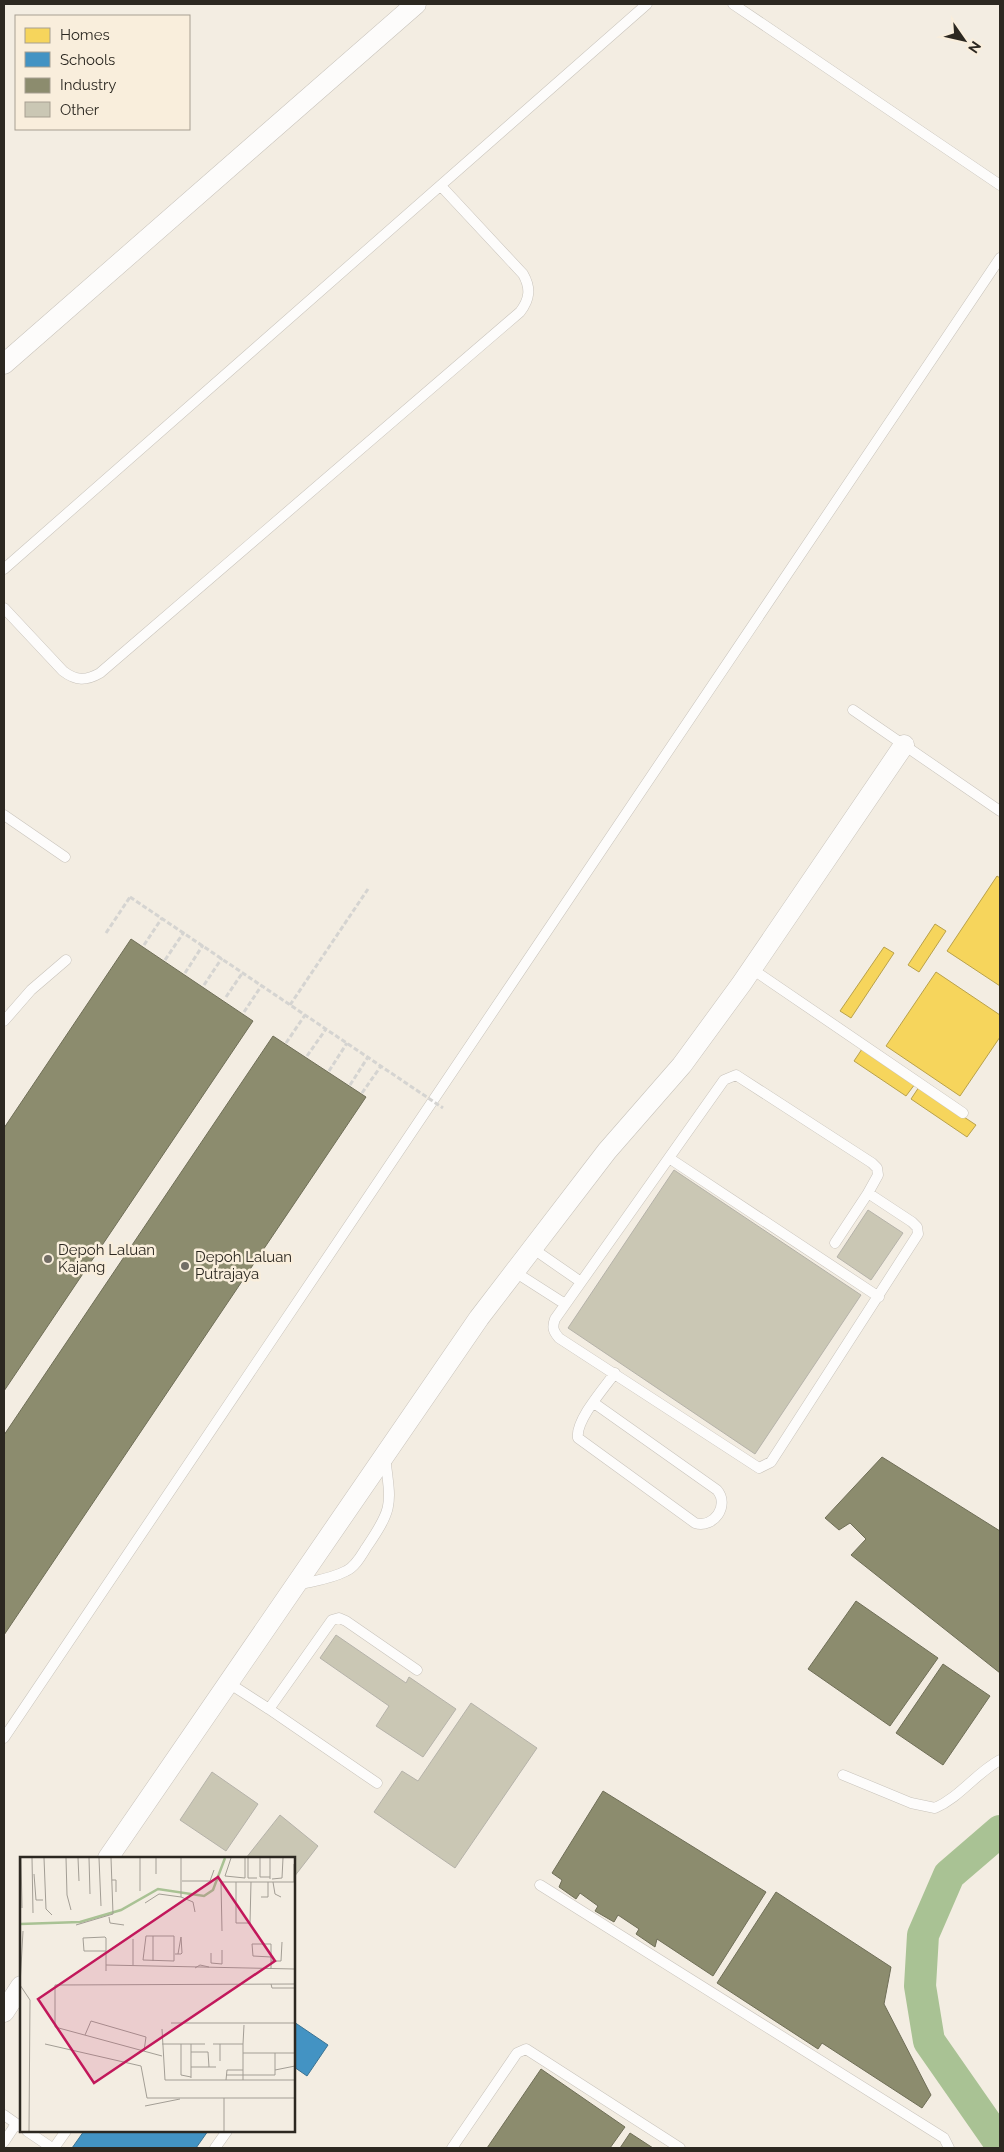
<svg xmlns="http://www.w3.org/2000/svg" width="1004" height="2152" font-family="Raleway,sans-serif">
<rect width="100%" height="100%" fill="#f3ede2"/>
<path fill="#f6d55c" stroke="#b9a14a" d="M997 876 1000 878V986L947 951Z
M935 924 946 931 919 972 908 965Z
M884 947 894 953 851 1018 840 1011Z
M936 972 1000 1015V1037L960 1096 886 1046Z
M862 1049 915 1084 906 1096 854 1061Z
M919 1087 976 1125 967 1137 911 1099Z"/>
<path fill="#4393c3" stroke="#3c7392" d="M294 2022 328 2045 307 2076 294 2067Z
M84 2131H208L196 2148H72Z"/>
<path fill="#8c8c6e" stroke="#6f6e57" d="M131 939 253 1021 4 1391V1128Z
M273 1036 366 1097 4 1635V1435Z
M882 1457 1000 1531V1673L851 1555 866 1539 850 1523 839 1530 825 1518Z
M856 1601 938 1658 890 1726 808 1669Z
M943 1664 990 1696 943 1765 896 1733Z
M603 1791 766 1892 713 1976 657 1939 655 1947 636 1934 639 1929 618 1915 614 1922 595 1911 598 1906 580 1893 576 1899 559 1887 562 1880 552 1873Z
M776 1892 891 1967 884 2004 931 2095 922 2108 822 2043 818 2049 717 1983Z
M541 2069 625 2127 610 2148H487Z
M630 2133 653 2148H620Z"/>
<g fill="none" stroke-linecap="round" stroke-linejoin="round">
<path stroke="#a9c294" stroke-width="32" d="M1000 1831 949 1875 923 1935 920 1986 929 2041 1000 2143"/>
</g>
<path fill="#cac7b4" stroke="#b5b2a9" d="M674 1170 861 1295 755 1454 568 1328Z
M868 1210 903 1233 871 1280 837 1257Z
M336 1635 406 1683 409 1677 456 1709 423 1757 376 1726 389 1706 320 1658Z
M471 1703 537 1748 455 1868 374 1812 402 1771 418 1781Z
M212 1772 258 1804 226 1851 180 1820Z
M280 1815 318 1846 294 1877V1858H246Z"/>
<g fill="none" stroke-linecap="round" stroke-linejoin="round">
<defs>
<path id="lane" d="M733 4 1000 185
M4 569 647 4
M4 608 63 671C76 681 86 681 100 673L520 312C530 299 531 288 523 274L441 186
M853 710 1000 811
M4 815 65 857
M752 969 963 1113
M4 1021 31 990 66 960
M736 1075 872 1163 877 1168 878 1175 868 1193 912 1222 917 1227 918 1234 771 1462 759 1468 559 1338C553 1331 552 1327 555 1319L724 1080Z
M669 1158 879 1297
M835 1243 868 1193
M532 1248 581 1282
M515 1272 565 1304
M594 1403 717 1490C730 1505 714 1529 695 1523L578 1438C575 1421 604 1388 615 1373
M297 1585C313 1581 331 1579 346 1571 355 1567 361 1556 366 1548 394 1507 391 1505 385 1457
M227 1682 269 1709
M4 1738 1000 258
M843 1775 911 1803 935 1808C960 1797 976 1773 1000 1760
M377 1783 269 1709 332 1620 339 1618 346 1621 417 1670
M540 1885 944 2138 949 2148
M4 2115 21 2127
M27 2131 52 2148
M4 2142 16 2124
M54 2148 66 2131
M215 2148 227 2131
M452 2148 517 2053 526 2049 680 2148"/>
<path id="street" d="M4 364 416 4
M108 1858 479 1318 607 1151 682 1065 742 983 904 745
M4 2012 21 1986"/>
</defs>
<use href="#lane" stroke="#c8c3bb" stroke-width="11"/>
<use href="#street" stroke="#c8c3bb" stroke-width="21"/>
<path stroke="#d5d4d1" stroke-width="3" stroke-dasharray="5 2.5" stroke-linecap="butt" d="M106 933 130 897
M144 945 162 918
M165 960 184 932
M185 973 203 945
M204 985 222 958
M226 997 243 972
M290 1005 368 889
M244 1012 262 985
M286 1043 305 1015
M307 1056 326 1029
M329 1071 347 1043
M350 1085 368 1057
M362 1093 381 1066"/>
<use href="#lane" stroke="#fdfcfb" stroke-width="10"/>
<use href="#street" stroke="#fdfcfb" stroke-width="20"/>
<path stroke="#d5d4d1" stroke-width="3" stroke-dasharray="5 2.5" stroke-linecap="butt" d="M130 897 443 1108"/>
</g>
<g fill="#726d65" stroke="#f9eedc" stroke-width="2">
<circle cx="48" cy="1259" r="5"/>
<circle cx="185" cy="1266" r="5"/>
</g>
<g text-anchor="middle" dominant-baseline="central" stroke-width="5" stroke-linejoin="round" paint-order="stroke">
<g font-size="15" fill="#2c2821" stroke="#f9eedc" text-anchor="start">
<text x="58" y="1250">Depoh Laluan<tspan x="58" dy="17">Kajang</tspan></text>
<text x="195" y="1257">Depoh Laluan<tspan x="195" dy="17">Putrajaya</tspan></text>
</g>
</g>
<g transform="translate(20 1857)">
<rect width="275" height="275" fill="#f3ede2"/>
<path fill="none" stroke="#a9c294" stroke-width="2.5" d="M0 67 60 65 101 53 138 32 184 39 193 33 205 1"/>
<path fill="none" stroke="#a39e95" stroke-width="1" d="M1 1 2 51M12 1 13 56M24 1 26 52 32 58M46 1 47 38 51 53M58 1 59 24M69 1 70 37M79 1 81 49M120 1V34M136 1V17M161 1V40L173 45 175 55M211 1 205 19 225 21V1M228 1V21H237M240 1V20H250M274 7V25M14 17 16 43H23M250 22V1M252 22 262 21 263 1M92 23H96V35M162 24H190L194 13M216 25V66H230L231 25M253 25 255 37 261 40M241 40H248V25M125 46 139 37 161 40M89 60 90 66 104 68M56 68 93 57 91 1M202 74 201 25H275M133 79V104M154 79V104L123 103 126 79ZM191 96V106L202 107V93M155 97H161L162 96 161 80 158 97M251 100 233 99 232 87H251V112M251 104H261L262 85M86 108 275 112M113 108V82M175 111 180 108 189 110M86 114V81L85 80 63 81 64 94H86M251 127 252 131H275M0 128 10 143 9 274M0 128 3 74M151 166H275M142 172 145 223H275M65 178 71 164 126 180 124 194M25 187 121 209 127 241H275M142 187H185M161 187V218L171 220M171 187V221M193 187H223V223M200 187V204M223 187 224 168M171 195H188L189 210M223 196H275M255 196V218M142 199 35 170V128L275 127M171 210H196M255 213 275 209M206 218H255M206 223 207 213H223M125 249 160 242M204 274V241"/>
<path fill="#c2185b" fill-opacity="0.15" stroke="#c2185b" stroke-width="2.5" d="M198 20 255 104 74 226 18 142Z"/>
<rect width="275" height="275" fill="none" stroke="#2c2821" stroke-width="2.5"/>
</g>
<rect width="1004" height="2152" fill="none" stroke="#2c2821" stroke-width="10"/>
<rect x="15" y="15" width="175" height="115" fill="#f9eedc" stroke="#a79f91"/>
<rect x="25" y="28" width="25" height="15" fill="#f6d55c" stroke="#a79f91"/>
<text x="60" y="40" font-size="15" fill="#2c2821">Homes</text>
<rect x="25" y="52" width="25" height="15" fill="#4393c3" stroke="#a79f91"/>
<text x="60" y="65" font-size="15" fill="#2c2821">Schools</text>
<rect x="25" y="78" width="25" height="15" fill="#8c8c6e" stroke="#a79f91"/>
<text x="60" y="90" font-size="15" fill="#2c2821">Industry</text>
<rect x="25" y="102" width="25" height="15" fill="#cac7b4" stroke="#a79f91"/>
<text x="60" y="115" font-size="15" fill="#2c2821">Other</text>
<g transform="translate(964 40) rotate(124)" stroke="#f9eedc" stroke-width="4" paint-order="stroke">
<path d="M0-4L9 19L0 12L-9 19Z" fill="#2c2821"/>
<text y="-8" font-size="14" font-weight="bold" text-anchor="middle" fill="#2c2821">N</text>
</g>
</svg>
